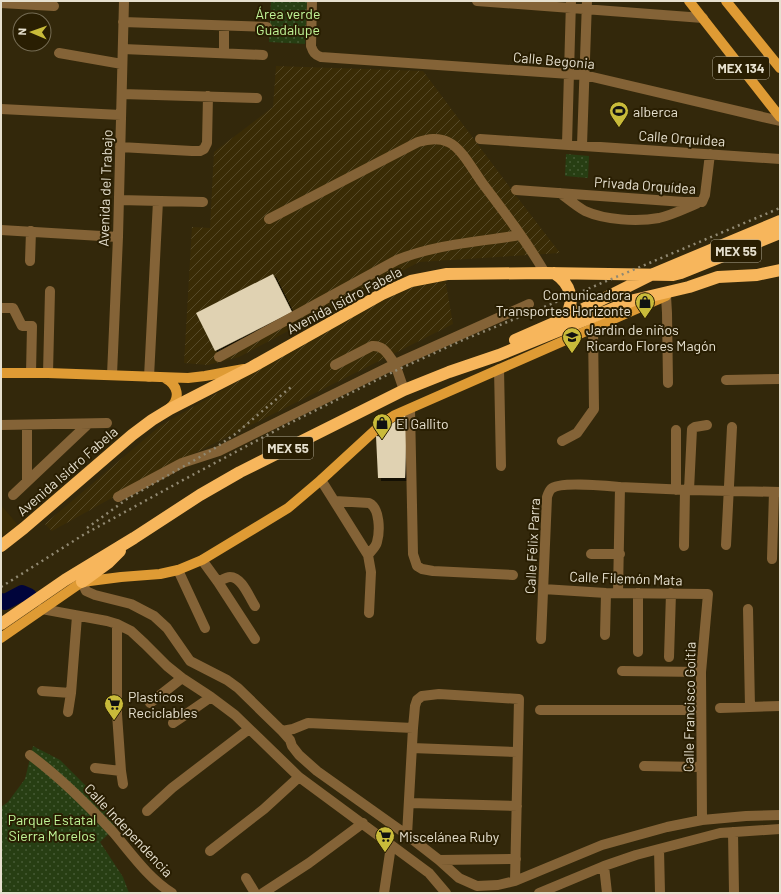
<svg xmlns="http://www.w3.org/2000/svg" width="781" height="894" font-family="Barlow,sans-serif">
<defs>
<pattern id="industrial-furrows" width="10" height="10" patternUnits="userSpaceOnUse"><rect width="10" height="10" fill="#3a2c06"/><path d="M-1 1l2-2M0 10L10 0M9 11l2-2" fill="none" stroke="#564a29"/></pattern>
<pattern id="park-dots" width="8" height="8" patternUnits="userSpaceOnUse"><rect width="8" height="8" fill="#273e13"/><path d="M2 2h.1M6 6h.1" fill="none" stroke="#465a34" stroke-width="1.8" stroke-linecap="round"/></pattern>
<filter id="shadow"><feDropShadow dx="3" dy="3" stdDeviation="0" flood-color="#0009"/></filter>
</defs>
<rect width="100%" height="100%" fill="#33280b"/>
<path fill="url(#industrial-furrows)" d="M276 66 423 71 517 197 560 253 419 262 239 357 208 365 184 363 192 227 210 228 214 152 273 107Z
M445 279 453 324 177 462 52 531 45 524 160 426 403 286Z"/>
<path fill="#3a2c06" d="M1 505 18 525 1 537Z"/>
<path fill="url(#park-dots)" d="M271 1H307L305 44 269 42Z
M566 154 589 156 588 178 565 176Z
M33 746 60 760 98 798 118 825 100 842 123 877 129 893H1V807L8 802 25 779Z"/>
<g fill="none" stroke-linecap="round" stroke-linejoin="round">
<path stroke="#00043b" stroke-width="16" d="M1 601 5 602 22 593 29 596"/>
</g>
<path fill="#e0d2b2" filter="url(#shadow)" d="M273 274 292 312 215 351 196 313Z
M407 414 405 478H378L376 436 385 437V428Z"/>
<g fill="none" stroke-linecap="round" stroke-linejoin="round">
<path stroke="#846337" stroke-width="10" d="M312 1 311 46C313 52 315 55 321 57L584 75 780 121
M477 1 703 18
M1 3 54 6
M123 22 267 27
M123 49 263 55
M59 53 122 64
M224 53V26
M122 94 257 98
M1 109 121 115
M480 139 780 159
M567 144 571 1
M582 145 587 1
M120 147 192 151H200L204 149 207 143 208 96
M516 190 684 202H702
M560 193C568 199 576 206 585 211 605 220 637 222 659 218 672 215 684 209 696 204
M119 200 203 202
M702 202 705 195 710 154
M269 219 418 142C428 139 438 137 448 142 462 148 474 172 483 184 505 213 527 242 545 273
M1 230 118 237
M30 261 31 231
M666 296 667 313 668 383
M1 308H13L22 326H32L31 373
M219 357 397 260C436 244 479 242 520 235
M499 369 501 466
M48 373 50 291
M112 375 118 237 124 1
M149 377 158 201
M726 380 780 379
M404 390 395 364 529 304
M410 409 413 554 417 566 422 569 433 571 513 575
M1 425 107 423
M27 425V482
M562 441 577 433 594 409 593 328
M321 480 368 555 371 572 369 613
M620 487 689 490 780 492
M676 490V430
M689 490 692 429 695 427 707 425
M13 495 88 424
M118 497 182 463 219 451 395 364C388 355 384 345 372 346L335 365
M335 501 369 503C380 508 380 531 377 542 376 547 371 551 368 555
M726 545 732 427
M684 546 685 490
M591 554H620
M772 559 774 492
M202 560 218 582 255 639
M178 570 205 628
M82 582 86 591 95 595 131 604 154 616 167 628 190 661 227 680 238 688 282 731 290 740 292 746 299 755 317 771 407 835 439 860 459 878 477 886 498 885 515 881 602 845 667 827 702 820 746 816 780 815
M218 582C222 580 226 577 230 577 242 577 249 597 255 606
M543 589 606 593 708 594 701 672 702 820
M42 609 107 621 117 624 131 631 145 644 167 666 182 678 211 697 235 715 299 777 429 873 446 893
M748 609 750 707
M117 624V714L121 771 123 784
M605 635 606 593
M541 639 547 497C548 494 549 491 551 489 559 481 608 486 620 487L618 593
M638 652V593
M669 657 671 593
M622 671 701 672
M42 691 71 693
M150 703 182 678
M720 708 780 706
M540 710H700
M68 712 71 693 77 616
M173 723 188 713 211 697
M282 731 293 729 308 723 413 728
M412 748 517 752
M30 755C61 778 87 804 113 832 131 853 148 878 172 893
M644 766 701 767
M95 768 121 771
M410 803 517 806
M147 811 172 788 249 729
M733 832 734 893
M407 835 413 728 415 706 417 700 422 696 439 694 519 699 515 881
M659 849 660 893
M210 851 264 809 299 777
M439 860 516 859
M604 866 607 893
M246 878 255 893
M263 893 309 863 363 823
M384 893 391 846
M539 893 604 866 636 855 720 833 780 829"/>
<path stroke="#df9b34" stroke-width="10" d="M689 1 780 117
M726 1 780 68
M1 373H48L188 378 205 376 244 369
M165 378C178 385 181 398 170 408
M1 638 82 582 121 577 160 574 178 570 202 560 288 508 321 480 383 423 395 415 666 296"/>
<path stroke="#f7b65c" stroke-width="12" d="M554 273C571 284 577 302 563 319
M515 340 563 319 651 275 780 221
M1 546 24 528 132 435 152 420 170 409 252 367 382 294 411 281 447 274 545 273 673 275 681 273 780 233
M82 582 108 563 120 551
M1 624 65 580 134 538 200 495 240 472 404 390 449 372 499 355 634 300 689 287 718 277 757 275 780 270"/>
<path stroke="#918972" stroke-width="2.5" stroke-dasharray="2 4" stroke-linecap="butt" d="M87 528 127 499 212 450 234 435 291 387
M1 587 83 535 185 479 286 425 397 370 463 340 571 296 780 208"/>
</g>
<defs>
<symbol id="stadium-pin" viewBox="-11 -11 22 30"><path d="M0 17L-7.5 6A9.5 9.5 0 1 1 7.5 6Z" fill="#c9bb3a" stroke="#291e02"/><path d="M0-5a6.5 5 0 1 0 0 10a6.5 5 0 1 0 0-10ZM-3.5-1.8h7v3.6h-7Z" fill="#111"/></symbol>
<symbol id="shop-pin" viewBox="-11 -11 22 30"><path d="M0 17L-7.5 6A9.5 9.5 0 1 1 7.5 6Z" fill="#c9bb3a" stroke="#291e02"/><path d="M-5-2.5h2.3a2.7 3.5 0 0 1 5.4 0H5L5.5 6h-11ZM-1.5-2.5h3a1.5 2.3 0 0 0-3 0Z" fill="#111"/></symbol>
<symbol id="school-pin" viewBox="-11 -11 22 30"><path d="M0 17L-7.5 6A9.5 9.5 0 1 1 7.5 6Z" fill="#c9bb3a" stroke="#291e02"/><path d="M0-5L7-2L0 1L-7-2ZM-4 1L0 2.5L4 1V4Q0 6-4 4Z" fill="#111"/></symbol>
<symbol id="supermarket-pin" viewBox="-11 -11 22 30"><path d="M0 17L-7.5 6A9.5 9.5 0 1 1 7.5 6Z" fill="#c9bb3a" stroke="#291e02"/><path d="M-6-5.5h2.5l.6 2H6L4.5 2H-2.5L-4.4-4H-6ZM-1.5 3.2a1.3 1.3 0 1 0 .1 0ZM3 3.2a1.3 1.3 0 1 0 .1 0Z" fill="#111"/></symbol>
</defs>
<g fill-rule="evenodd">
<use href="#stadium-pin" x="608" y="100" width="22" height="30"/>
<use href="#shop-pin" x="634" y="291" width="22" height="30"/>
<use href="#school-pin" x="561" y="326" width="22" height="30"/>
<use href="#shop-pin" x="371" y="412" width="22" height="30"/>
<use href="#supermarket-pin" x="103" y="693" width="22" height="30"/>
<use href="#supermarket-pin" x="374" y="825" width="22" height="30"/>
</g>
<g text-anchor="middle" dominant-baseline="central" stroke-width="4" stroke-linejoin="round" paint-order="stroke">
<g fill="#291e02" stroke="#ada692" stroke-width="1">
<rect x="713" y="57" width="56" height="22" rx="3"/>
<rect x="711" y="240" width="50" height="22" rx="3"/>
<rect x="263" y="437" width="50" height="22" rx="3"/>
</g>
<g font-size="13" font-weight="bold" fill="#e6e0cf">
<text x="741" y="68">MEX 134</text>
<text x="736" y="251">MEX 55</text>
<text x="288" y="448">MEX 55</text>
</g>
<g font-size="14" fill="#c1f698" stroke="#291e02">
<text x="288" y="13">Área verde<tspan x="288" dy="16">Guadalupe</tspan></text>
<text x="52" y="819">Parque Estatal<tspan x="52" dy="16">Sierra Morelos</tspan></text>
</g>
<g font-size="14" fill="#e6e0cf" stroke="#291e02">
<text transform="translate(554 60) rotate(5)">Calle Begonia</text>
<text transform="translate(682 138) rotate(4)">Calle Orquidea</text>
<text transform="translate(645 185) rotate(4)">Privada Orquídea</text>
<text transform="translate(105 188) rotate(-88)">Avenida del Trabajo</text>
<text transform="translate(344 300) rotate(-28)">Avenida Isidro Fabela</text>
<text transform="translate(67 471) rotate(-41)">Avenida Isidro Fabela</text>
<text transform="translate(532 546) rotate(-87)">Calle Félix Parra</text>
<text transform="translate(626 578) rotate(2)">Calle Filemón Mata</text>
<text transform="translate(689 707) rotate(-89)">Calle Francisco Goitia</text>
<text transform="translate(129 830) rotate(47)">Calle Independencia</text>
</g>
<g font-size="14" fill="#e6e0cf" stroke="#291e02" text-anchor="start">
<text x="633" y="111">alberca</text>
<text x="631" y="294" text-anchor="end">Comunicadora<tspan x="631" dy="16">Transportes Horizonte</tspan></text>
<text x="586" y="329">Jardin de niños<tspan x="586" dy="16">Ricardo Flores Magón</tspan></text>
<text x="396" y="423">El Gallito</text>
<text x="128" y="696">Plasticos<tspan x="128" dy="16">Reciclables</tspan></text>
<text x="399" y="836">Miscelánea Ruby</text>
</g>
</g>
<rect width="781" height="894" fill="none" stroke="#e6e0cf" stroke-width="4"/>
<g transform="translate(32 32) rotate(272)"><circle r="19" fill="#291e02" stroke="#756c54"/>
<path d="M0-3L7 15L0 10L-7 15Z" fill="#c9bb3a"/>
<text y="-6" font-size="11" font-weight="bold" text-anchor="middle" fill="#e6e0cf">N</text>
</g>
</svg>
